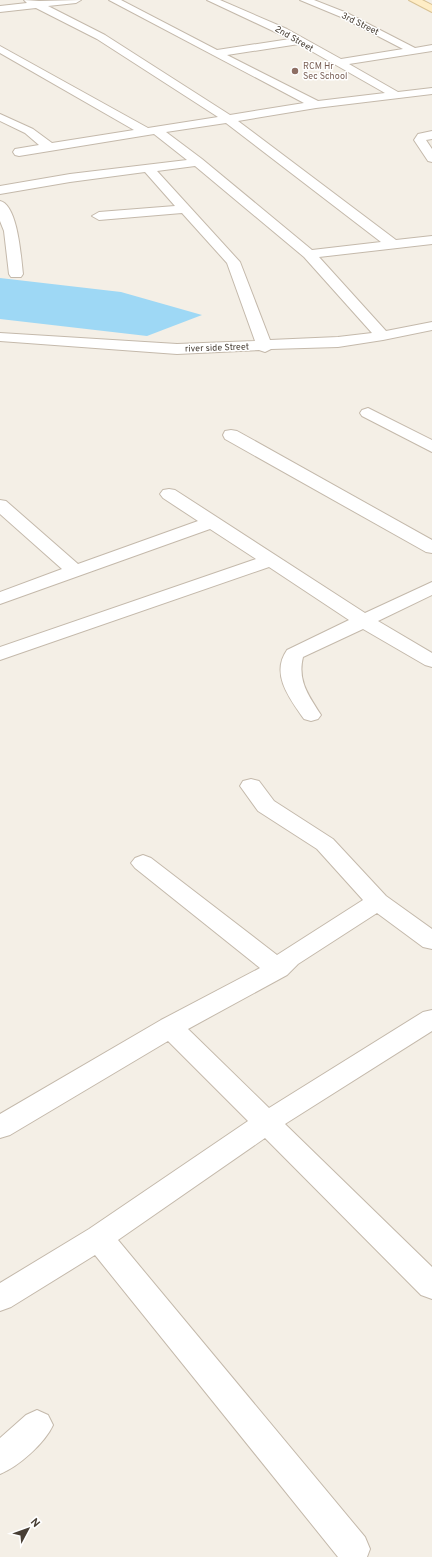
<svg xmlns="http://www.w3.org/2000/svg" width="432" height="1557" font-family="Overpass,sans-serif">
<rect width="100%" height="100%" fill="#f4efe6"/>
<path fill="#9ed8f5" d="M0 278 121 292 202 315 147 336 0 319Z"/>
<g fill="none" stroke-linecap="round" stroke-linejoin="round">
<defs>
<path id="minor" d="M24 0 39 1 81 0 76 3 48 6 105 35 230 115 304 103 109 0H121L217 50 290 39 207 0H220L287 29 341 59 403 49 341 17 300 0H314L347 13 415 48 432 45V51L349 64 398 92 432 88V94L316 108 238 121 396 240 432 236V244L319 257 386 331 432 322V330L383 340 338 347 271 349 265 352 259 350 177 354 0 341V333L177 344 255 341 227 263 182 213 99 220 92 216 99 212 175 206 145 172 70 182 0 194V186L70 174 187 160 154 134 19 156 15 155 13 152 15 149 39 145 25 133 0 121V114L33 129 52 143 134 130 0 53V46L148 128 218 117 97 39 36 8 0 12V6L27 3ZM299 44 385 93 318 101 227 55ZM226 123 381 242 312 250 202 159 166 132ZM195 166 304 257 372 333 338 337 270 340 240 262 157 171Z
M432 131V139L426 140 432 149V162L428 161 414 140 418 134Z
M0 201C18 205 21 258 23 274L21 277H11L9 274 4 231 0 221Z
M368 408 432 440V452L362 416 360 413 362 410Z
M231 430 237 431 432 540V553L426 552 225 439 223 435 225 431Z
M169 489 175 490 365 613 432 582V595L378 621 432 653V667L425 665 363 629 303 657C297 681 309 696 321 715L318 719 311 721 304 719C290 699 270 674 287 650L349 620 269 567 0 660V647L256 559 210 529 0 604V592L62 569 0 514V500L6 501 78 564 198 521 163 498 160 494 163 490Z
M251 779 259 781 274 801 333 839 386 896 432 929V949L423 947 377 913 298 964 287 975 188 1029 269 1108 423 1012 432 1010V1031L285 1124 432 1267V1299L421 1295 265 1138 118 1240 365 1537 370 1549 367 1557H338L95 1255 11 1307 0 1311V1283L89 1229 248 1121 168 1041 10 1135 0 1138V1114L161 1020 260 968 135 868 131 863 135 858 143 855 151 858 277 955 363 900 317 849 258 811 240 786 243 781Z
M37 1410 48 1415 53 1425C45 1443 18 1467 0 1474V1438L26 1415Z"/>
<path id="secondary" d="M409 0H422L432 5V12Z"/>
</defs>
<use href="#minor" stroke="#c4b9ab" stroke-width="2"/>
<use href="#secondary" stroke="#d8c193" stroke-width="2"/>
<use href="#minor" fill="#fff" fill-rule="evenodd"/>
<use href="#secondary" fill="#ffedc6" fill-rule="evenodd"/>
</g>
<circle fill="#8d6e63" stroke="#fff" stroke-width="1.5" cx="295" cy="71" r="4"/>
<g text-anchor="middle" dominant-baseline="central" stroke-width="3" stroke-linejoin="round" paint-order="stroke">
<g font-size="9" fill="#483f35" stroke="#fff">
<text transform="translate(360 24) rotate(26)">3rd Street</text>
<text transform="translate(294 39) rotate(30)">2nd Street</text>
<text transform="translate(217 348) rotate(-2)">river side Street</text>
</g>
<g font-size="9" fill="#785e54" stroke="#fff" text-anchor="start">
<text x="303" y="66">RCM Hr<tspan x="303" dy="10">Sec School</tspan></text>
</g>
</g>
<g transform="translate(28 1529) rotate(49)" stroke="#ffffff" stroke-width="3" paint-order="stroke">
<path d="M0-3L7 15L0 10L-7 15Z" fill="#483f35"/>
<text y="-6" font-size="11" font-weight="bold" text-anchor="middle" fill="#483f35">N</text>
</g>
</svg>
